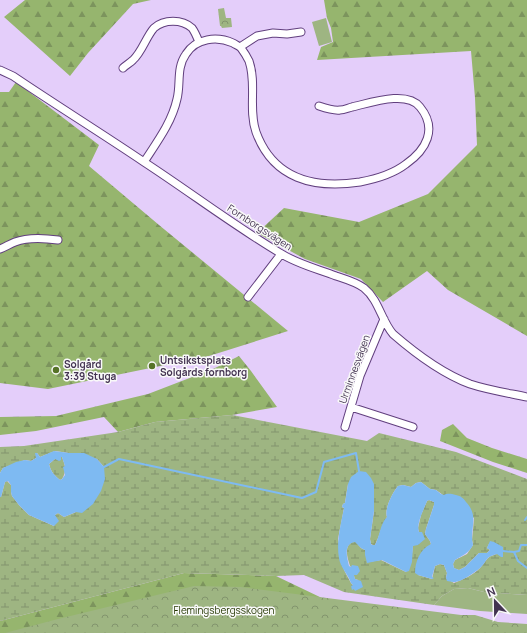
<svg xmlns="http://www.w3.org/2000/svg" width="527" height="633" font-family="Manrope,sans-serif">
<defs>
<pattern id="forest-firs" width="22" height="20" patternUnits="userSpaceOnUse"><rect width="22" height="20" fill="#96b56e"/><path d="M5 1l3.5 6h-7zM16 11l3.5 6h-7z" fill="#7c945d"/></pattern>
<pattern id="wetland-marsh" width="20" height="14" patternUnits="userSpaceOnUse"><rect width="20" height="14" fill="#9eb582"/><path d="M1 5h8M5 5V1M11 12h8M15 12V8" fill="none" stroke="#82946d"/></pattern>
<pattern id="park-crowns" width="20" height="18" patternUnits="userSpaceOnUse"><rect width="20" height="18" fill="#9eb582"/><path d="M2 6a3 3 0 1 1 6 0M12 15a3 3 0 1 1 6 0" fill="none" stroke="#82946d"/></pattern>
</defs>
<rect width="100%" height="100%" fill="#e4cefa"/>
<path fill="#9eb582" d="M326 18 332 42 319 46 312 22Z
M468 588 484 592 527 595V614L480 611 434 605 442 596 454 589Z"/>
<path fill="url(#forest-firs)" d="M25 0H151L133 4 88 53 70 76 4 17Z
M324 0H527V336L448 290 427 271 383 302 361 279 305 259 257 233 284 208 359 222 428 194 477 145 475 98 471 51 317 60 321 47 333 42 331 28 327 18Z
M16 82 99 145 89 166 159 225 288 331 209 356 48 389 0 383V92H9Z
M239 356 251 371 277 407 232 415 155 422 118 432 104 417 36 431 0 435V417L56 416 148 394 213 369Z
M453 424 467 438 492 448 527 459V473L493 462 440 441 442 430Z
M184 573 276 576 395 633H0V621Z"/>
<path fill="url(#wetland-marsh)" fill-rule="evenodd" d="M232 415 367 441 379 433 456 452 527 479V595L484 592 468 588 454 589 442 596 434 605 344 592 304 575 276 576 184 573 0 621V497H1L5 482 7 481 11 485V492L12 496 19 505 29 515 54 526 55 515 58 513 64 517 76 512H82L104 467 97 459 69 453 55 451 40 457 37 453 36 458 31 461 25 460 3 468 0 473V447L24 446 118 432 155 422ZM421 482 430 489 436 490 443 495 474 518 472 540 473 545 467 554 455 560 453 564 454 568 459 570 465 567 479 553H487L490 550 487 548 489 544 497 554C485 557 488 560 480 568 473 575 464 579 454 583L446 578 447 573 444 565 440 564 435 566 432 579 418 575 431 544 430 541 425 534 426 529 434 505V502L429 500 427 501 421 515 418 528 419 532 413 546 411 562 406 572 381 560 368 562 365 550 361 548 355 541C343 544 347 557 350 566L351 567 355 579 358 580 355 590 353 585 351 583 344 570 338 539 344 508 342 507 343 504 345 503 348 484 374 511 370 539 371 544 373 545H375L378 538 382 527 387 517C384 509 393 492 398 486L403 485 411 487 416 483Z
M61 457H62C65 465 67 471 62 479L60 480C54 475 51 472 49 464L55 459Z"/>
<path fill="url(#park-crowns)" d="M224 8 226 18H231L232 27 222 28 221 26H220L218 9Z
M194 586 241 587 461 615H475L498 622 527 624V633H5L58 619Z"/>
<path fill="#7ebaf2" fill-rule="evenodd" d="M54 451 69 453H84L97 459 104 467 105 479 101 491 93 504 82 513 76 512 64 517 58 513 55 515 59 521 54 526 29 515 19 505 12 496 11 492V485L8 481 5 482 1 497H0V473L3 468 16 462 25 460 31 461 36 458 35 453H37L40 457ZM61 457H62L65 466 63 467 65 475 62 479 60 480C54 475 51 472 49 464L55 459 59 461 61 460Z
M359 471 366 472 371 478 374 484V511L370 539 371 544 372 545H375C380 536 380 524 387 517 384 509 393 492 398 486L403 485 411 487 416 483 421 482 430 489 436 490 441 494 444 495C448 493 451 494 456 495 461 496 463 498 466 502 480 517 469 528 473 545 469 553 463 555 455 560L453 564 454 568 459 570 465 567 479 553H487L490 550 487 548 490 541 494 542 503 547V557H501L497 554C485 557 488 560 481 567 476 572 460 583 453 582 451 582 449 581 447 581L446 578 447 573 444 565 440 564 435 566 432 577 434 578 432 579 418 575 415 573C415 562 420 549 431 544L430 541 425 534 426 529 434 505V502L429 500 427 501C424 509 416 524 419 532H422L425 539 418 545 413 546 412 562 409 571 406 572 382 560 367 563 365 555V550L361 548 355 542C343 544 347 557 349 566L351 567 352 565 358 566 360 571 357 575H354L355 579 361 581 363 587 355 591 354 589 352 590 351 586 353 585 351 583C348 574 340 567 339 558 336 542 341 524 344 508L342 507 343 504 345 503 348 484 351 477Z"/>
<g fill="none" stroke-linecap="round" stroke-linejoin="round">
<path stroke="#7ebaf2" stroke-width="2" d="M104 467 119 459 302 498 316 492 324 462 356 453 359 471
M525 520 527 517
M503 551 514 552 518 561 527 568
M514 552 519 551 521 545H527"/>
<defs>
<path id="minor" d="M240 47 257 36 273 33 287 34 301 32
M123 68C126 65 130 63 133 60 142 52 146 37 154 28 164 19 182 19 192 28 195 32 197 37 199 42
M0 70 13 76C56 105 101 133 144 162 190 192 233 225 280 253 297 264 318 269 336 276 345 279 356 282 364 288 379 300 381 320 393 334 416 354 441 373 470 384 488 390 508 393 527 397
M144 162C157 142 172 122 177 99 181 84 176 68 186 54 196 38 217 36 233 43 236 45 239 46 241 48 244 52 247 57 249 61 257 84 248 109 256 132 273 179 314 189 360 182 376 179 393 174 406 164 426 150 438 129 420 107 407 90 370 103 352 107 348 108 344 110 340 110 334 111 325 108 319 106
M0 249C5 247 10 244 15 242 28 237 44 238 58 240
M248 297 281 254
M351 407 413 427
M345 427 360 376 384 319"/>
</defs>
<use href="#minor" stroke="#613f7e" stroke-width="9"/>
<use href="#minor" stroke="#fff" stroke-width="7"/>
</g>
<g fill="#567327" stroke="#f9f9f9" stroke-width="1.5">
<circle cx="152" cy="366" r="4"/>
<circle cx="56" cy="370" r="4"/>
</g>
<g text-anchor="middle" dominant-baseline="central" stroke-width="3" stroke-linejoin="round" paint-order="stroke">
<g font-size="10" fill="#433351" stroke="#f9f9f9">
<text transform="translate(260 227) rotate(33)">Fornborgsvägen</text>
<text transform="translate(354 369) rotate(-70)">Urminnesvägen</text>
</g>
<g font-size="10" font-weight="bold" fill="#433351" stroke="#f9f9f9" text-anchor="start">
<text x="160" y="360">Untsikstsplats<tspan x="160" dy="12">Solgårds fornborg</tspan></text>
<text x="64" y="364">Solgård<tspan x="64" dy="12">3:39 Stuga</tspan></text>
</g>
<g font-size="10" fill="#243701" stroke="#f9f9f9">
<text x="224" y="610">Flemingsbergsskogen</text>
</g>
</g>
<g transform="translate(495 601) rotate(338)" stroke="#f9f9f9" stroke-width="3" paint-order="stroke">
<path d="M0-3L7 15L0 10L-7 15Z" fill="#433351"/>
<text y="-6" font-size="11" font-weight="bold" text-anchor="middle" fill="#433351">N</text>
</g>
</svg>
